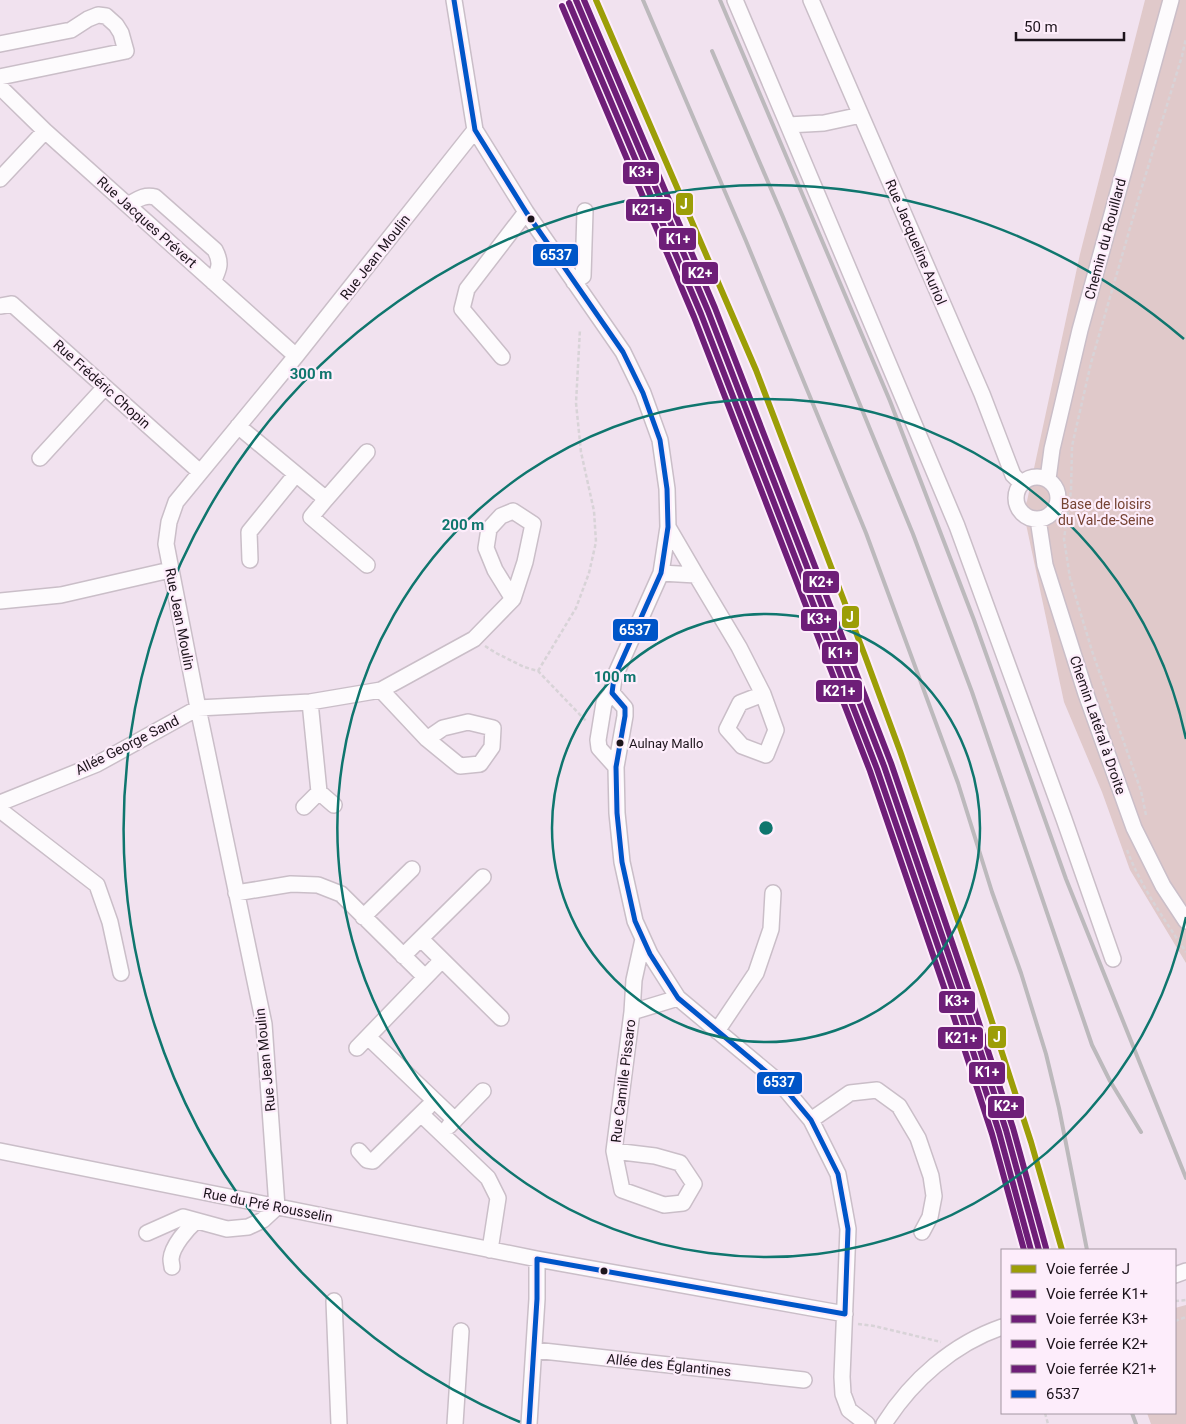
<svg xmlns="http://www.w3.org/2000/svg" width="1186" height="1424" font-family="Roboto,sans-serif">
<rect width="100%" height="100%" fill="#f1e2ef"/>
<path fill="#e0c9ca" d="M1145 0H1186V963L1130 870 1102 792 1064 702 1023 510 1027 501 1080 254Z
M1186 1305V1424H1151L1147 1413H1175V1308Z"/>
<g fill="none" stroke-linecap="round" stroke-linejoin="round">
<defs>
<path id="minor" d="M454 0 475 130 526 212 623 352 643 393 660 440 667 489 668 527 661 573 614 678 612 693 604 703 598 740 599 748 616 767
M735 0 788 125
M811 0 982 394 1013 475 1021 483
M0 44 71 30 88 19 98 15 106 16 116 25 121 33 126 51 0 77
M0 87 45 131 296 356
M861 115 824 123 788 125 957 526 1064 819 1113 959
M0 179 45 131
M128 205C137 200 144 194 155 197L215 250C222 263 219 269 213 282
M574 282 583 276 585 211
M0 306 12 304 200 472
M502 357 462 309 467 289 526 212
M238 426 326 499 367 452
M40 458 105 387
M1016 498a21 21 0 1 1 42 0a21 21 0 1 1-42 0Z
M1048 479 1052 449 1080 330 1171 0
M326 499 311 517 367 565
M1038 519 1045 565 1086 694 1134 828 1163 886 1186 921
M668 527 696 575
M250 560 249 532 296 474
M661 573 696 575 739 647 763 694 776 730 766 755 742 746 727 729 740 703 763 694
M0 601 61 595 170 570
M381 690 427 739 460 766 480 764 492 747 493 728 468 722 443 728 427 739
M612 693 625 708V716L616 767 617 813 622 862 635 921 650 954 678 998 781 1084 811 1120 838 1174 848 1229 842 1377 843 1394 849 1410 867 1424
M310 702 319 792 334 805
M0 803 97 764 198 708 310 702 381 690 474 639 513 599 525 562 533 524 513 511 501 516 489 529 486 548 495 570 513 599
M304 807 319 792
M0 810 97 885 110 922 121 973
M236 893 291 884 318 885 341 894 425 977
M363 917 412 869
M421 939 501 1018
M403 956 483 877
M632 1012 678 998
M717 1031 756 973 771 929 773 893
M368 1037 455 1120
M357 1048 442 960
M421 1114 488 1178 498 1198 490 1250
M811 1120 850 1093 877 1090 899 1106 918 1138 931 1176 934 1196 930 1217 922 1232
M449 1126 483 1091
M0 1151 537 1259 845 1314
M359 1151 367 1160 373 1161 428 1107
M614 1151 655 1156 680 1163 694 1184 683 1203 664 1205 622 1190 614 1151 632 1012 634 980 643 939
M147 1233 183 1217 227 1229 248 1227 263 1220 277 1207 264 1024 198 708 166 544 169 522 176 502 296 356 475 130
M172 1267C172 1265 171 1262 171 1259 172 1246 187 1229 196 1221
M1175 1275 1186 1271
M334 1301 339 1424
M534 1350 804 1380
M455 1424 461 1331
M529 1424 537 1299V1259
M884 1424C912 1380 953 1344 1002 1327"/>
</defs>
<use href="#minor" stroke="#cabec8" stroke-width="18"/>
<path stroke="#d8d3d7" stroke-width="2.5" stroke-dasharray="4 2.5" stroke-linecap="butt" d="M1058 499 1069 500
M485 646 496 653 524 667 538 671 587 722
M538 671 576 608 589 573 596 542 594 511 581 452 576 403 580 329
M1146 815 1141 791 1092 651 1070 578 1064 539 1071 491 1072 446 1091 363 1141 190 1182 56 1186 38
M1127 850C1141 887 1164 919 1186 952
M1175 1301 1186 1300
M1175 1321 1186 1317
M858 1324 874 1326 941 1342
M1045 1413 1048 1424"/>
<use href="#minor" stroke="#fdfbfd" stroke-width="15"/>
<path stroke="#bcb9bc" stroke-width="4" d="M643 0 746 241 866 533 958 783 992 892 1021 973 1046 1054 1059 1108 1087 1250
M720 0 890 401 974 620 1066 879 1186 1178
M712 51 783 217 913 534 972 692 1092 1045 1110 1081 1141 1132
M1132 1413 1136 1424"/>
<defs>
<path id="bus-1" d="M454 0 475 130 526 212 623 352 643 393 660 440 667 489 668 527 661 573 614 678 612 693 625 708V716L616 767 617 813 622 862 635 921 650 954 678 998 781 1084 811 1120 838 1174 848 1229 845 1314 537 1259V1299L529 1424"/>
</defs>
<use href="#bus-1" stroke="#fdedfb" stroke-width="9"/>
<use href="#bus-1" stroke="#0055c8" stroke-width="5"/>
<defs>
<path id="rail-1" d="M596 0 756 370 865 656 900 751 982 991 1031 1142 1062 1250"/>
<path id="rail-2" d="M576 0 708 311 884 766 961 991 1006 1130 1039 1250"/>
<path id="rail-3" d="M569 3 701 314 877 769 954 993 999 1132 1031 1250"/>
<path id="rail-4" d="M584 0 715 308 891 763 968 989 1013 1128 1046 1248"/>
<path id="rail-5" d="M562 6 694 317 870 771 947 996 992 1134 1024 1250"/>
</defs>
<use href="#rail-1" stroke="#fdedfb" stroke-width="10"/>
<use href="#rail-2" stroke="#fdedfb" stroke-width="10"/>
<use href="#rail-3" stroke="#fdedfb" stroke-width="10"/>
<use href="#rail-4" stroke="#fdedfb" stroke-width="10"/>
<use href="#rail-5" stroke="#fdedfb" stroke-width="10"/>
<use href="#rail-1" stroke="#9c9e07" stroke-width="6"/>
<use href="#rail-2" stroke="#6e1e78" stroke-width="6"/>
<use href="#rail-3" stroke="#6e1e78" stroke-width="6"/>
<use href="#rail-4" stroke="#6e1e78" stroke-width="6"/>
<use href="#rail-5" stroke="#6e1e78" stroke-width="6"/>
</g>
<g fill="none" stroke="#0f766e" stroke-width="2.5">
<circle cx="766" cy="828" r="214"/>
<path d="M1186 917A429 429 0 1 1 1186 739"/>
<path d="M520 1422A643 643 0 1 1 1184 339"/>
</g>
<g fill="#1d141c" stroke="#fdedfb" stroke-width="2">
<circle cx="531" cy="219" r="4.5"/>
<circle cx="620" cy="743" r="4.5"/>
<circle cx="604" cy="1271" r="4.5"/>
</g>
<g text-anchor="middle" dominant-baseline="central" stroke-width="4.5" stroke-linejoin="round" paint-order="stroke">
<g font-size="13" fill="#1d141c" stroke="#fdedfb" text-anchor="start">
<text x="629" y="743">Aulnay Mallo</text>
</g>
<g font-size="14" fill="#1d141c" stroke="#fdedfb">
<text transform="translate(147 222) rotate(42)">Rue Jacques Prévert</text>
<text transform="translate(1105 239) rotate(-75)">Chemin du Rouillard</text>
<text transform="translate(916 242) rotate(67)">Rue Jacqueline Auriol</text>
<text transform="translate(375 257) rotate(-52)">Rue Jean Moulin</text>
<text transform="translate(102 384) rotate(42)">Rue Frédéric Chopin</text>
<text transform="translate(180 619) rotate(79)">Rue Jean Moulin</text>
<text transform="translate(1098 725) rotate(71)">Chemin Latéral à Droite</text>
<text transform="translate(127 745) rotate(-27)">Allée George Sand</text>
<text transform="translate(265 1060) rotate(-96)">Rue Jean Moulin</text>
<text transform="translate(623 1081) rotate(-83)">Rue Camille Pissaro</text>
<text transform="translate(268 1205) rotate(11)">Rue du Pré Rousselin</text>
<text transform="translate(669 1365) rotate(6)">Allée des Églantines</text>
</g>
<g font-size="14" fill="#764333" stroke="#fdedfb">
<text x="1106" y="504">Base de loisirs<tspan x="1106" dy="16">du Val-de-Seine</tspan></text>
</g>
</g>
<circle cx="766" cy="828" r="8" fill="#0f766e" stroke="#fdedfb" stroke-width="2.5"/>
<g font-size="15" text-anchor="middle" font-weight="bold" fill="#0f766e" stroke="#fdedfb" stroke-width="4.5" stroke-linejoin="round" paint-order="stroke">
<text x="311" y="379">300 m</text>
<text x="463" y="530">200 m</text>
<text x="615" y="682">100 m</text>
</g>
<g stroke="#fdedfb" stroke-width="2">
<rect x="622" y="161" width="38" height="24" rx="5" fill="#6e1e78"/>
<rect x="675" y="192" width="19" height="24" rx="5" fill="#9c9e07"/>
<rect x="625" y="198" width="47" height="24" rx="5" fill="#6e1e78"/>
<rect x="658" y="227" width="39" height="24" rx="5" fill="#6e1e78"/>
<rect x="532" y="243" width="47" height="24" rx="5" fill="#0055c8"/>
<rect x="681" y="261" width="38" height="24" rx="5" fill="#6e1e78"/>
<rect x="802" y="570" width="38" height="24" rx="5" fill="#6e1e78"/>
<rect x="841" y="605" width="19" height="24" rx="5" fill="#9c9e07"/>
<rect x="800" y="608" width="38" height="24" rx="5" fill="#6e1e78"/>
<rect x="612" y="618" width="47" height="24" rx="5" fill="#0055c8"/>
<rect x="821" y="641" width="38" height="24" rx="5" fill="#6e1e78"/>
<rect x="815" y="679" width="48" height="24" rx="5" fill="#6e1e78"/>
<rect x="938" y="990" width="38" height="24" rx="5" fill="#6e1e78"/>
<rect x="987" y="1025" width="20" height="24" rx="5" fill="#9c9e07"/>
<rect x="937" y="1026" width="47" height="24" rx="5" fill="#6e1e78"/>
<rect x="968" y="1061" width="38" height="24" rx="5" fill="#6e1e78"/>
<rect x="756" y="1071" width="47" height="24" rx="5" fill="#0055c8"/>
<rect x="987" y="1095" width="38" height="24" rx="5" fill="#6e1e78"/>
</g>
<g font-size="14" text-anchor="middle" font-weight="bold" fill="#fff">
<text x="641" y="177">K3+</text>
<text x="684" y="209">J</text>
<text x="648" y="215">K21+</text>
<text x="678" y="244">K1+</text>
<text x="556" y="260">6537</text>
<text x="700" y="278">K2+</text>
<text x="821" y="587">K2+</text>
<text x="850" y="622">J</text>
<text x="819" y="624">K3+</text>
<text x="635" y="635">6537</text>
<text x="840" y="658">K1+</text>
<text x="839" y="696">K21+</text>
<text x="957" y="1006">K3+</text>
<text x="997" y="1042">J</text>
<text x="961" y="1043">K21+</text>
<text x="987" y="1077">K1+</text>
<text x="779" y="1087">6537</text>
<text x="1006" y="1111">K2+</text>
</g>
<rect x="1001" y="1249" width="175" height="165" fill="#fdedfb" stroke="#a396a2"/>
<rect x="1011" y="1265" width="25" height="8" fill="#9c9e07" stroke="#a396a2"/>
<text x="1046" y="1274" font-size="15" fill="#1d141c">Voie ferrée J</text>
<rect x="1011" y="1290" width="25" height="8" fill="#6e1e78" stroke="#a396a2"/>
<text x="1046" y="1299" font-size="15" fill="#1d141c">Voie ferrée K1+</text>
<rect x="1011" y="1315" width="25" height="8" fill="#6e1e78" stroke="#a396a2"/>
<text x="1046" y="1324" font-size="15" fill="#1d141c">Voie ferrée K3+</text>
<rect x="1011" y="1340" width="25" height="8" fill="#6e1e78" stroke="#a396a2"/>
<text x="1046" y="1349" font-size="15" fill="#1d141c">Voie ferrée K2+</text>
<rect x="1011" y="1365" width="25" height="8" fill="#6e1e78" stroke="#a396a2"/>
<text x="1046" y="1374" font-size="15" fill="#1d141c">Voie ferrée K21+</text>
<rect x="1011" y="1390" width="25" height="8" fill="#0055c8" stroke="#a396a2"/>
<text x="1046" y="1399" font-size="15" fill="#1d141c">6537</text>
<path d="M1016 32v8h108v-8" fill="none" stroke="#1d141c" stroke-width="2.5"/>
<text x="1024" y="32" font-size="15" fill="#1d141c" stroke="#fdedfb" stroke-width="4" paint-order="stroke">50 m</text>
</svg>
